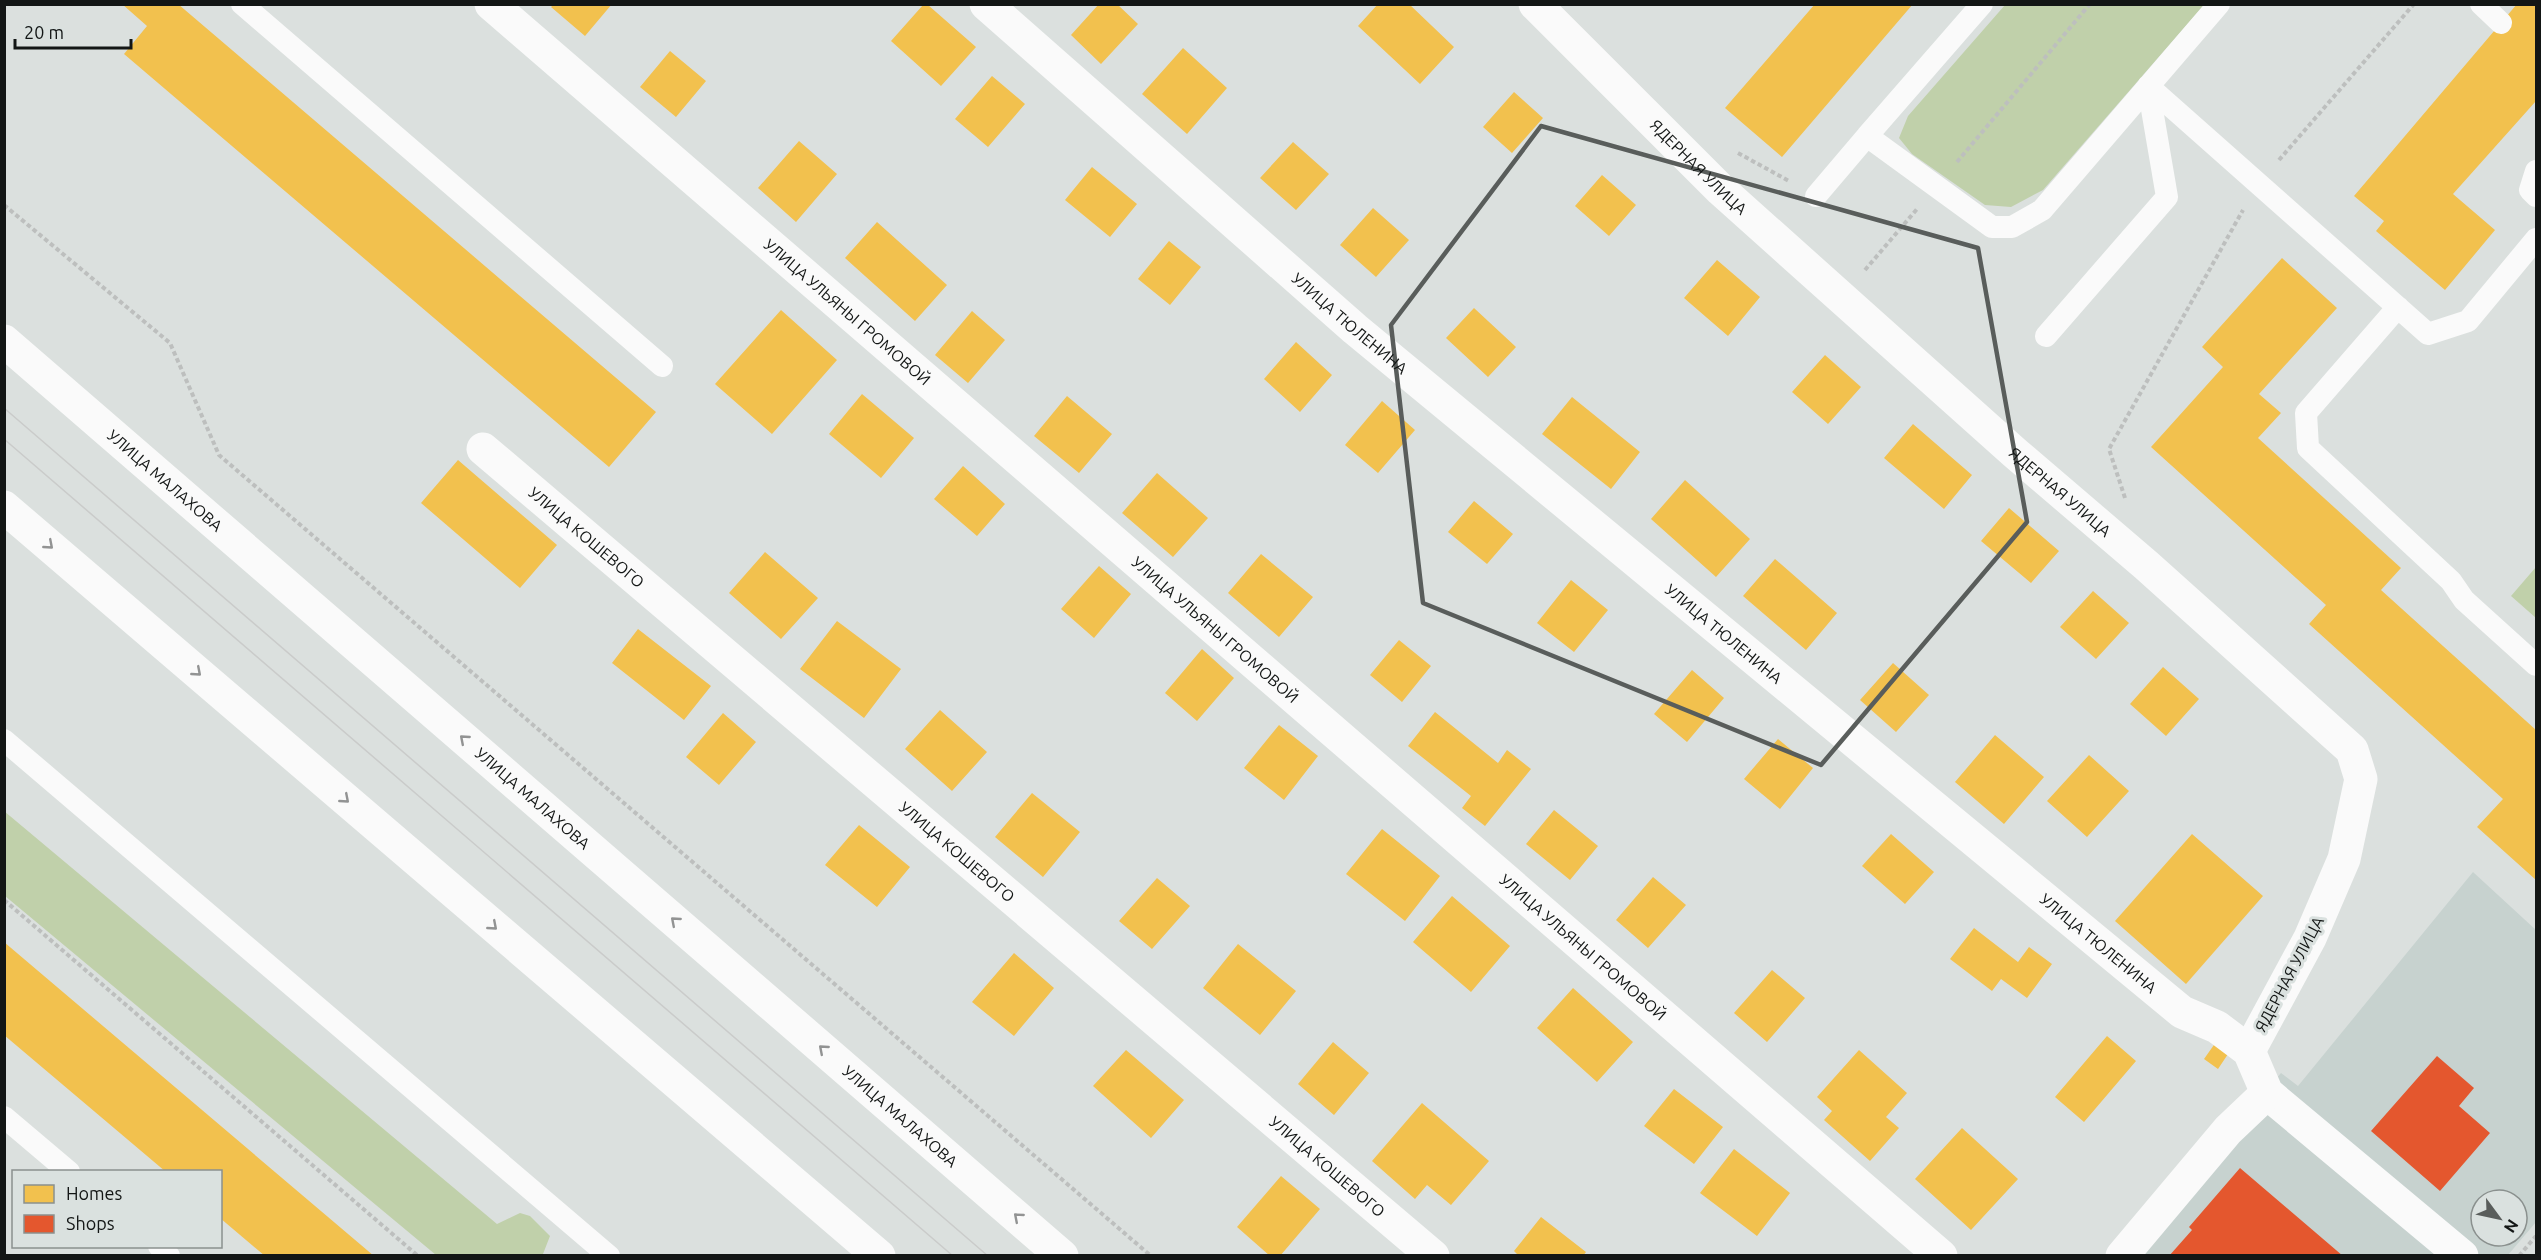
<svg xmlns="http://www.w3.org/2000/svg" width="2541" height="1260" font-family="Ubuntu,sans-serif">
<rect width="100%" height="100%" fill="#dbe0de"/>
<path fill="#c7d2cf" fill-rule="evenodd" d="M2473 872 2536 930V1222L2508 1255 2123 1256 2281 1073 2298 1086ZM2481 1200H2517V1236H2481Z"/>
<path fill="#c0d0aa" d="M2005 5H2204L2043 190 2011 207 1985 205 1912 154 1899 138 1908 116Z
M2536 567V618L2511 596Z
M4 811 497 1224 520 1213 530 1216 550 1236 543 1254 541 1256 436 1255 5 896Z"/>
<path fill="#f2c14e" d="M122 4H178L656 412 609 467 124 54 147 26Z
M554 4H612L585 36 551 7Z
M1099 4H1117L1138 24 1101 64 1071 35Z
M1378 4H1409L1454 47 1420 84 1358 26Z
M1815 4H1913L1782 157 1725 108Z
M2517 4H2536V101L2453 194 2495 230 2445 290 2376 231 2384 221 2354 196Z
M923 5H928L976 47 941 86 891 41Z
M1183 48 1227 88 1187 134 1142 94Z
M670 51 706 81 676 117 640 87Z
M992 76 1025 104 988 147 955 119Z
M1514 92 1543 118 1512 153 1483 127Z
M799 141 837 174 796 222 758 188Z
M1293 142 1329 174 1296 210 1260 178Z
M1092 167 1137 204 1110 237 1065 200Z
M1602 175 1636 205 1609 236 1575 206Z
M1373 208 1409 240 1376 277 1340 245Z
M877 222 947 285 915 321 845 258Z
M1169 241 1201 267 1170 305 1138 279Z
M2282 258 2337 308 2259 394 2281 413 2258 438 2401 568 2381 590 2536 730V880L2477 827 2503 799 2309 624 2326 605 2151 447 2223 367 2202 347Z
M1717 260 1760 297 1728 336 1684 298Z
M1474 308 1516 347 1488 377 1446 338Z
M781 310 837 360 772 434 715 384Z
M972 311 1005 340 968 383 935 355Z
M1296 342 1332 375 1300 412 1264 379Z
M1825 355 1861 387 1828 424 1792 392Z
M862 394 914 438 881 478 829 434Z
M1067 396 1112 434 1079 473 1034 436Z
M1572 397 1640 452 1611 489 1542 434Z
M1382 401 1415 430 1378 473 1345 445Z
M1913 424 1972 475 1944 509 1884 458Z
M458 460 557 545 520 588 421 503Z
M963 466 1005 504 977 536 934 499Z
M1157 473 1208 518 1173 557 1122 513Z
M1685 480 1750 539 1716 577 1651 519Z
M1474 501 1513 534 1487 564 1448 532Z
M2009 508 2059 551 2031 583 1981 541Z
M765 552 818 598 781 639 729 593Z
M1261 554 1313 597 1279 637 1228 593Z
M1775 559 1837 613 1806 650 1743 596Z
M1099 566 1131 594 1094 638 1061 609Z
M1571 580 1608 610 1574 652 1537 623Z
M2093 591 2129 623 2096 659 2060 627Z
M837 621 901 669 864 718 800 669Z
M638 629 711 686 684 720 612 663Z
M1399 640 1431 666 1402 702 1370 675Z
M1202 649 1234 678 1197 721 1165 693Z
M1893 663 1929 695 1896 732 1860 700Z
M2163 667 2199 699 2166 736 2130 704Z
M1692 670 1724 698 1687 742 1654 714Z
M940 710 987 752 952 791 905 749Z
M1435 712 1498 763 1507 750 1531 769 1485 826 1462 808 1471 796 1408 746Z
M723 713 756 742 719 785 686 757Z
M1279 725 1318 756 1284 800 1244 768Z
M1995 735 2044 777 2004 824 1955 782Z
M1778 739 1813 768 1780 809 1744 779Z
M2089 755 2129 791 2087 837 2047 801Z
M1032 793 1080 832 1043 877 995 837Z
M1554 810 1598 846 1570 880 1526 844Z
M859 825 910 867 877 907 825 865Z
M1382 829 1440 876 1405 921 1346 874Z
M1891 834 1934 872 1905 904 1862 866Z
M2192 834 2263 896 2186 984 2115 921Z
M1653 877 1686 905 1648 948 1616 920Z
M1157 878 1190 906 1152 949 1119 921Z
M1452 896 1510 946 1471 992 1413 942Z
M1974 928 2018 962 2029 947 2052 964 2027 998 2001 979 1992 991 1950 959Z
M4 942 374 1256H265L220 1218V1172H166L4 1035Z
M1238 944 1296 991 1260 1035 1203 988Z
M1014 953 1054 988 1014 1036 972 1002Z
M1772 970 1805 998 1767 1042 1734 1013Z
M1573 988 1633 1042 1597 1082 1537 1028Z
M2107 1036 2136 1061 2084 1122 2055 1097Z
M1333 1042 1369 1073 1334 1115 1298 1084Z
M2216 1042 2230 1051 2218 1069 2204 1059Z
M1126 1050 1184 1100 1151 1138 1093 1086Z
M1859 1050 1907 1093 1886 1117 1899 1128 1870 1161 1824 1120 1832 1111 1817 1097Z
M1674 1089 1723 1127 1694 1164 1644 1126Z
M1422 1103 1489 1161 1451 1205 1427 1185 1415 1199 1372 1161Z
M1962 1128 2018 1179 1971 1230 1915 1179Z
M1734 1149 1790 1193 1757 1236 1700 1193Z
M1281 1176 1320 1209 1280 1256H1270L1237 1227Z
M1541 1217 1586 1252 1583 1256H1519L1514 1251Z"/>
<path fill="#e4572e" d="M2437 1056 2474 1088 2459 1106 2490 1133 2440 1191 2371 1131Z
M2240 1168 2343 1256H2169L2192 1230 2189 1227Z"/>
<g fill="none" stroke-linecap="round" stroke-linejoin="round">
<path stroke="#bdbfbe" stroke-width="4" stroke-dasharray="4.5 3" stroke-linecap="butt" d="M1738 153 1789 181
M2279 160 2414 4
M1957 162 2090 4
M4 205 170 343 219 455 1151 1256
M1865 270 1917 209
M2125 498 2109 449 2243 210
M4 900 418 1256
M2519 1256 2536 1236"/>
<path stroke="#fafafa" stroke-width="22" d="M242 4 662 366
M1982 4 1867 136 1992 227H2012L2042 210 2219 4
M2481 4 2501 23
M2148 86 2428 334 2468 321 2536 239
M2536 171 2530 190 2536 196
M1816 196 1867 136
M2398 307 2306 413 2308 448 2451 581 2464 600 2536 665
M2046 336 2167 197 2148 86
M4 740 609 1256
M4 1117 69 1172
M159 1246 169 1256"/>
<g stroke="#fafafa" stroke-width="33">
<path id="s1" d="M491 4 1941 1256"/>
<path id="s2" d="M986 4 1355 329 2182 1012 2217 1027 2249 1051 2267 1093 2462 1256"/>
<path id="s3" d="M1535 4 1721 190 2015 453 2146 565 2352 750 2361 779 2344 859 2310 938 2249 1051"/>
<path id="s4" d="M483 449 1433 1256"/>
<path d="M2122 1256 2228 1130 2267 1093"/>
</g>
<g stroke="#fafafa" stroke-width="33">
<path id="s5" d="M4 341 1062 1256"/>
<path d="M4 507 879 1256"/>
</g>
<path stroke="#cacbca" stroke-width="1.5" d="M4 408 988 1256
M4 439 953 1256"/>
</g>
<defs><path id="oneway-chevron" d="M-2-3.5L2.5 0L-2 3.5" fill="none" stroke-width="1.6" stroke-linecap="round" stroke-linejoin="round" transform="scale(1.5)"/></defs>
<g stroke="#929393">
<use href="#oneway-chevron" transform="translate(49 545) rotate(41)"/>
<use href="#oneway-chevron" transform="translate(197 672) rotate(41)"/>
<use href="#oneway-chevron" transform="translate(464 739) rotate(-139)"/>
<use href="#oneway-chevron" transform="translate(345 799) rotate(41)"/>
<use href="#oneway-chevron" transform="translate(675 921) rotate(-139)"/>
<use href="#oneway-chevron" transform="translate(493 926) rotate(41)"/>
<use href="#oneway-chevron" transform="translate(823 1049) rotate(-139)"/>
<use href="#oneway-chevron" transform="translate(1018 1217) rotate(-139)"/>
</g>
<path fill="none" stroke="#595d5b" stroke-width="4.5" stroke-linejoin="round" d="M1541 126 1978 248 2027 522 1821 765 1423 603 1391 325Z"/>
<g text-anchor="middle" dominant-baseline="central" stroke-width="6" stroke-linejoin="round" paint-order="stroke">
<g font-size="16" fill="#131615" stroke="#dae1df">
<text stroke="none"><textPath href="#s3" startOffset="231">ЯДЕРНАЯ УЛИЦА</textPath></text>
<text stroke="none"><textPath href="#s1" startOffset="471">УЛИЦА УЛЬЯНЫ ГРОМОВОЙ</textPath></text>
<text stroke="none"><textPath href="#s2" startOffset="484">УЛИЦА ТЮЛЕНИНА</textPath></text>
<text stroke="none"><textPath href="#s5" startOffset="213">УЛИЦА МАЛАХОВА</textPath></text>
<text stroke="none"><textPath href="#s3" startOffset="717">ЯДЕРНАЯ УЛИЦА</textPath></text>
<text stroke="none"><textPath href="#s4" startOffset="136">УЛИЦА КОШЕВОГО</textPath></text>
<text stroke="none"><textPath href="#s1" startOffset="957">УЛИЦА УЛЬЯНЫ ГРОМОВОЙ</textPath></text>
<text stroke="none"><textPath href="#s2" startOffset="970">УЛИЦА ТЮЛЕНИНА</textPath></text>
<text stroke="none"><textPath href="#s5" startOffset="699">УЛИЦА МАЛАХОВА</textPath></text>
<text stroke="none"><textPath href="#s4" startOffset="622">УЛИЦА КОШЕВОГО</textPath></text>
<text stroke="none"><textPath href="#s2" startOffset="1456">УЛИЦА ТЮЛЕНИНА</textPath></text>
<text stroke="none"><textPath href="#s1" startOffset="1443">УЛИЦА УЛЬЯНЫ ГРОМОВОЙ</textPath></text>
<text transform="translate(2289 974) rotate(-62)">ЯДЕРНАЯ УЛИЦА</text>
<text stroke="none"><textPath href="#s5" startOffset="1185">УЛИЦА МАЛАХОВА</textPath></text>
<text stroke="none"><textPath href="#s4" startOffset="1108">УЛИЦА КОШЕВОГО</textPath></text>
</g>
</g>
<rect width="2541" height="1260" fill="none" stroke="#131615" stroke-width="12"/>
<rect x="12" y="1170" width="210" height="78" fill="#dae1df" stroke="#8a908e" stroke-width="1.5"/>
<rect x="24" y="1185" width="30" height="18" fill="#f2c14e" stroke="#8a908e" stroke-width="1.5"/>
<text x="66" y="1200" font-size="18" fill="#131615">Homes</text>
<rect x="24" y="1215" width="30" height="18" fill="#e4572e" stroke="#8a908e" stroke-width="1.5"/>
<text x="66" y="1230" font-size="18" fill="#131615">Shops</text>
<g transform="translate(2499 1218) rotate(123)"><circle r="28" fill="#dae1df" stroke="#8a908e" stroke-width="1.5"/>
<path d="M0-4.5L10 22L0 15L-10 22Z" fill="#595d5b"/>
<text y="-9" font-size="16" font-weight="bold" text-anchor="middle" fill="#131615">N</text>
</g>
<path d="M15 39v9h116v-9" fill="none" stroke="#131615" stroke-width="3"/>
<text x="24" y="39" font-size="18" fill="#131615" stroke="#dae1df" stroke-width="4.5" paint-order="stroke">20 m</text>
</svg>
